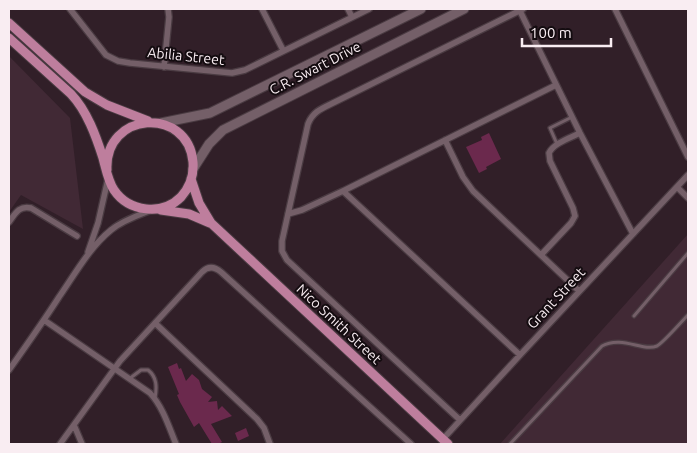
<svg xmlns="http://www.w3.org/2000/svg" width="697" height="453" font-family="Ubuntu,sans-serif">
<rect width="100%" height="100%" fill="#311f28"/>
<path fill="#412935" d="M9 56 70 118 83 229 21 195 9 212Z
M688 234V444H500Z"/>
<path fill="#6b294d" d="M489 133 501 159 486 167 487 169 479 173 466 147 482 140 481 137Z
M177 363 179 369 181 368 186 381 192 374 199 380 202 389 212 397 208 402 217 401 218 410 222 406 232 416 211 424 222 442 218 444H212L199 423 194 427 180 402 177 395 179 394 168 367Z
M246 428 249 436 238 441 235 433Z"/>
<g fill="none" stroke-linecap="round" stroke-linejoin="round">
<defs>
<path id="service" d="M557 144 550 128 572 117
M634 316 688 253
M129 379 141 370H148C157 377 157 387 155 398
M510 444 602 346C622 335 643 352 657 346 664 342 681 322 688 315"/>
<path id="minor" d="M70 9 106 55 118 61 130 63 232 73 245 70 369 9
M262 9 283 50
M348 9 352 17
M519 9 580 133 633 234
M615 9 688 157
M164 67 169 17 168 9
M445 140 463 177 473 191 579 291
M677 187 688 198
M343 191 520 355
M288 214 302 210 343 191 556 85
M9 222C15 214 19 205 31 208L77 236
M88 252 98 223 108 179
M541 255 571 223 575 216 573 208 550 161 549 153C554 143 570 138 580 133
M44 320 150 393C163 407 169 427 176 444
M155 323 257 419 264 428 270 444
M9 370C26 346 43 322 59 297 75 274 89 248 111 230 122 221 136 216 149 211
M460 420 287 260 282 251V241L308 124C313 111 323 108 335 102L523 9
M74 425 82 444
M443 439 520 355 688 175
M60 444 120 361 202 272C208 266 214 266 221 272L411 444"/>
<path id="secondary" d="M161 123 210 113 421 9
M193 169 209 144 223 130 464 9"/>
<path id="primary" d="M9 23 85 92 107 105 148 121
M9 38 71 94C87 111 96 136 103 158 106 169 108 181 114 190 129 212 162 216 181 197 190 187 194 175 193 162 188 106 104 111 107 170
M191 179 199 203 211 223 448 444
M161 210 189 214 210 223"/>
</defs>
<use href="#service" stroke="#4a3b42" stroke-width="5.5"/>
<use href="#minor" stroke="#4a3b42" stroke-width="8"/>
<use href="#secondary" stroke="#4a3b42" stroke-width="11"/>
<use href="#primary" stroke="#4a3b42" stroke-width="11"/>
<use href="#service" stroke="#745f68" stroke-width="3"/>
<use href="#minor" stroke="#745f68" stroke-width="5.5"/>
<use href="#secondary" stroke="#745f68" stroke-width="9"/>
<use href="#primary" stroke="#be7e9d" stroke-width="9"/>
</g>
<g text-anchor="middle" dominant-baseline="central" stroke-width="4" stroke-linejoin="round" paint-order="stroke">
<g font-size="14" fill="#f9edf2" stroke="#140c10">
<text transform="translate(186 56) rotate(6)">Abilia Street</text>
<text transform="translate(315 68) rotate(-27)">C.R. Swart Drive</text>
<text transform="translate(556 298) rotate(-47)">Grant Street</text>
<text transform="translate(339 324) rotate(43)">Nico Smith Street</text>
</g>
</g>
<rect width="697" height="453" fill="none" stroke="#f9edf2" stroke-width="20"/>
<path d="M522 38v8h89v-8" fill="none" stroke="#f9edf2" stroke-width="2.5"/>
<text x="530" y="38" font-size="15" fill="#f9edf2" stroke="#140c10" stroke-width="4" paint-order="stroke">100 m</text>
</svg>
